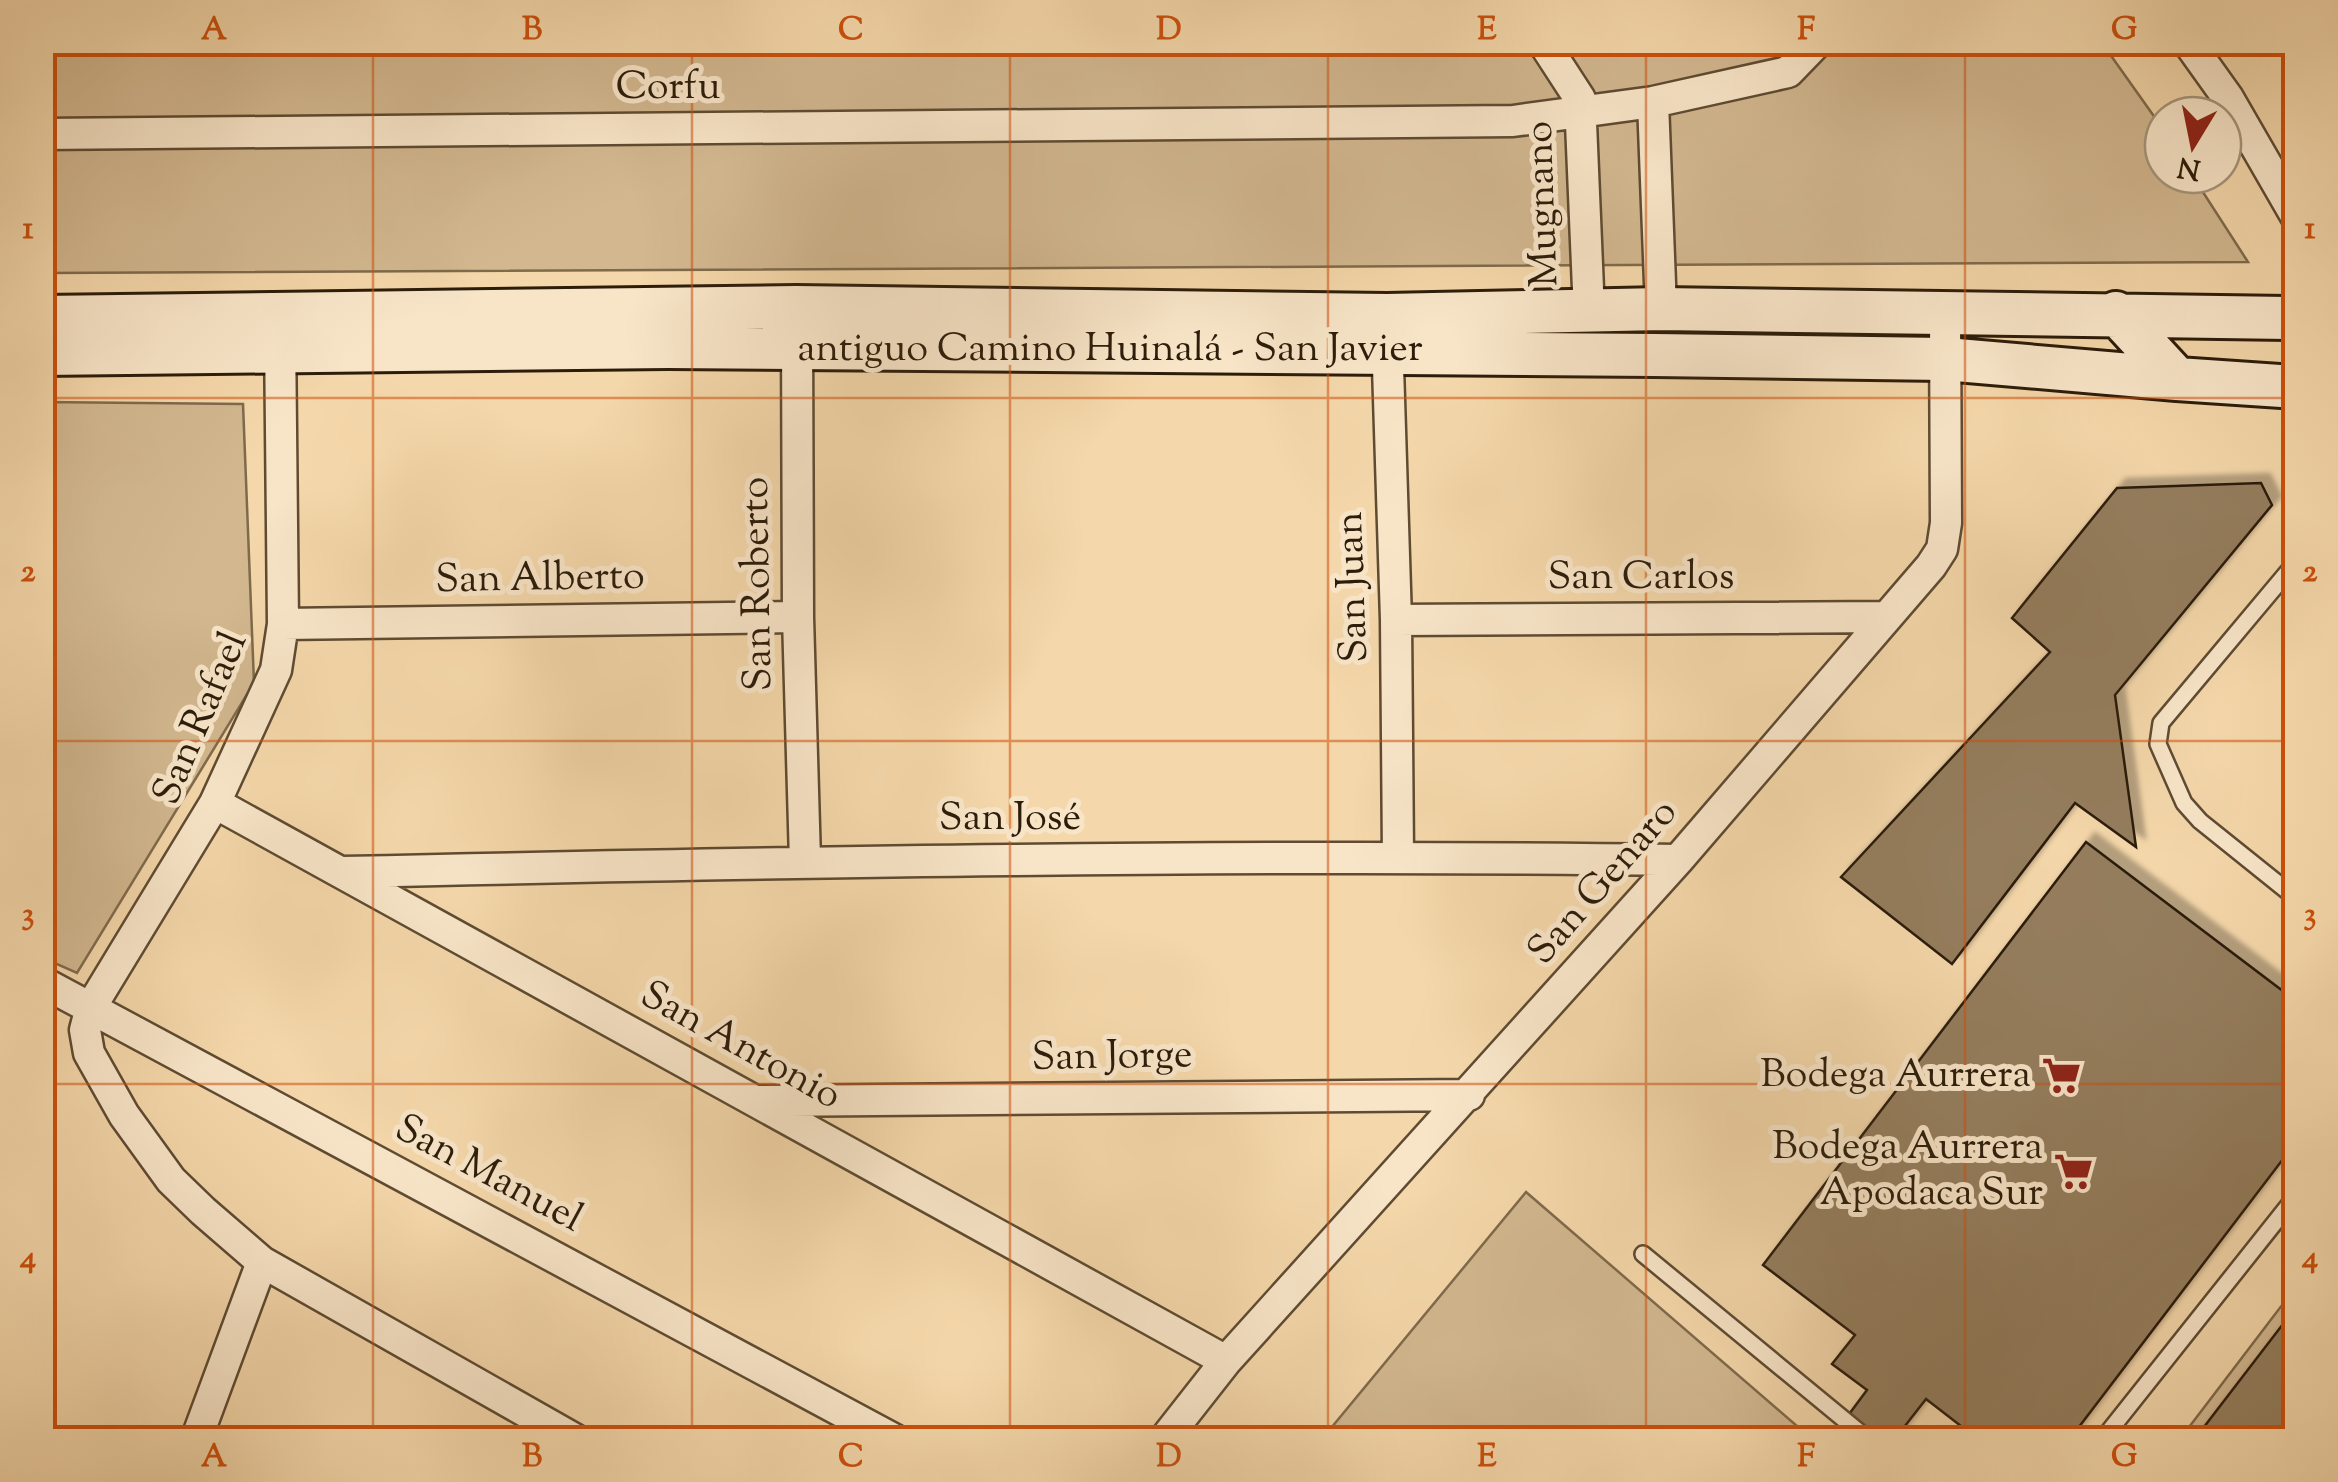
<svg xmlns="http://www.w3.org/2000/svg" width="2338" height="1482" font-family="'Sorts Mill Goudy',serif">
<defs>
<filter id="shadow"><feDropShadow dx="9" dy="-9" stdDeviation="2.5" flood-color="#0004"/></filter>
</defs>
<rect width="100%" height="100%" fill="#f4d7aa"/>
<filter id="stains"><feTurbulence type="fractalNoise" baseFrequency=".002" numOctaves="4"/><feColorMatrix values="0 0 0 0 .2 0 0 0 0 .09 0 0 0 0 .02 0 0 0 .5 -.17"/></filter>
<radialGradient id="worn" r=".72"><stop offset=".6" stop-color="#630" stop-opacity="0"/><stop offset="1" stop-color="#630" stop-opacity=".3"/></radialGradient>
<path fill="#d2b78f" stroke="#7f6a4c" stroke-width="2.5" d="M42 43H2102L2163 129V175H2192L2248 262 43 273Z
M43 402 243 404 254 683 77 973 43 958Z
M1526 1192 1812 1439H1322Z
M2295 1288V1439H2180Z"/>
<path fill="#947d5d" stroke="#2c1c0a" stroke-width="2.5" filter="url(#shadow)" d="M2261 483 2272 505 2115 695 2136 847 2075 803 1952 964 1841 877 2050 652 2012 618 2117 488Z
M2086 842 2296 1001V1142L2069 1440H1979L1926 1399 1894 1440H1869L1844 1421 1867 1390 1832 1364 1855 1335 1763 1265Z
M2296 1307V1440H2194Z"/>
<g fill="none" stroke-linecap="round" stroke-linejoin="round">
<defs>
<path id="service" d="M2296 562 2161 723 2158 744 2184 803 2200 821 2296 898
M1643 1254 1869 1440
M2102 1440 2296 1196"/>
<path id="minor" d="M1543 42 1580 99 1589 313
M2188 42 2228 98 2296 216
M1653 102 1661 309
M42 134 1513 121 1653 102 1788 72 1817 42
M797 329 798 617 805 861
M280 332 283 624 276 670 215 803 91 1007 85 1030 89 1053 124 1115 171 1180 203 1211 262 1262 576 1440
M1387 335 1396 620 1398 856
M1396 620 1886 617
M283 624 798 617
M215 803 1226 1361
M343 872C788 862 1233 854 1678 860
M42 982 895 1440
M757 1101 1469 1095
M196 1440 262 1262
M1164 1440 1226 1361 1678 860 1931 566 1942 549 1946 523 1945 315"/>
<path id="secondary" d="M2116 313 2177 379 2296 387
M42 317 796 307 1387 315 1661 309 2296 318
M42 354 668 347 1655 355 1945 359 2177 379"/>
</defs>
<use href="#service" stroke="#5e4b32" stroke-width="20"/>
<use href="#minor" stroke="#5e4b32" stroke-width="35"/>
<use href="#secondary" stroke="#2c1c0a" stroke-width="48"/>
<use href="#service" stroke="#f8e5c8" stroke-width="15"/>
<use href="#minor" stroke="#f8e5c8" stroke-width="30"/>
<use href="#secondary" stroke="#f8e5c8" stroke-width="42"/>
</g>
<path fill="none" stroke="#cc500c" stroke-width="2.5" stroke-opacity="0.55" d="M373 42V1440M692 42V1440M1010 42V1440M1328 42V1440M1646 42V1440M1965 42V1440M42 398H2296M42 741H2296M42 1084H2296"/>
<defs>
<symbol id="supermarket-bare" viewBox="-9 -9 18 18"><path d="M-6-5.5h2.5l.6 2H6L4.5 2H-2.5L-4.4-4H-6ZM-1.5 3.2a1.3 1.3 0 1 0 .1 0ZM3 3.2a1.3 1.3 0 1 0 .1 0Z" fill="#8f2418" stroke="#f8e5c8" stroke-width="2.5" paint-order="stroke"/></symbol>
</defs>
<g fill-rule="evenodd">
<use href="#supermarket-bare" x="2034" y="1048" width="55" height="55"/>
<use href="#supermarket-bare" x="2046" y="1144" width="55" height="55"/>
</g>
<g text-anchor="middle" dominant-baseline="central" stroke-width="10" stroke-linejoin="round" paint-order="stroke">
<g font-size="40" fill="#2c1c0a" stroke="#f8e5c8">
<text x="668" y="88">Corfu</text>
<text transform="translate(1544 204) rotate(-92)">Mugnano</text>
<text x="1110" y="350">antiguo Camino Huinalá - San Javier</text>
<text x="1641" y="578">San Carlos</text>
<text transform="translate(540 580) rotate(-1)">San Alberto</text>
<text transform="translate(759 584) rotate(-91)">San Roberto</text>
<text transform="translate(1354 587) rotate(-92)">San Juan</text>
<text transform="translate(202 719) rotate(-67)">San Rafael</text>
<text x="1010" y="819">San José</text>
<text transform="translate(1604 883) rotate(-49)">San Genaro</text>
<text transform="translate(740 1047) rotate(29)">San Antonio</text>
<text transform="translate(1112 1058) rotate(-1)">San Jorge</text>
<text transform="translate(488 1175) rotate(28)">San Manuel</text>
</g>
<g font-size="40" fill="#2c1c0a" stroke="#f8e5c8" text-anchor="end">
<text x="2031" y="1076">Bodega Aurrera</text>
<text x="2043" y="1148">Bodega Aurrera<tspan x="2043" dy="46">Apodaca Sur</tspan></text>
</g>
</g>
<rect width="2338" height="1482" fill="none" stroke="#f4d7aa" stroke-width="110"/>
<g transform="translate(2193 145) rotate(190)"><circle r="48" fill="#f8e5c8" stroke="#a6957c" stroke-width="2.5"/>
<path d="M0-8L18 38L0 25L-18 38Z" fill="#8f2418"/>
<text y="-15" font-size="28" font-weight="bold" text-anchor="middle" fill="#2c1c0a">N</text>
</g>
<rect x="55" y="55" width="2228" height="1372" fill="none" stroke="#cc500c" stroke-width="4"/>
<g font-size="32" text-anchor="middle" font-weight="bold" fill="#cc500c">
<text x="214" y="39">A</text>
<text x="532" y="39">B</text>
<text x="851" y="39">C</text>
<text x="1169" y="39">D</text>
<text x="1487" y="39">E</text>
<text x="1806" y="39">F</text>
<text x="2124" y="39">G</text>
<text x="28" y="238">1</text>
<text x="2310" y="238">1</text>
<text x="28" y="581">2</text>
<text x="2310" y="581">2</text>
<text x="28" y="924">3</text>
<text x="2310" y="924">3</text>
<text x="28" y="1267">4</text>
<text x="2310" y="1267">4</text>
<text x="214" y="1466">A</text>
<text x="532" y="1466">B</text>
<text x="851" y="1466">C</text>
<text x="1169" y="1466">D</text>
<text x="1487" y="1466">E</text>
<text x="1806" y="1466">F</text>
<text x="2124" y="1466">G</text>
</g>
<rect width="100%" height="100%" filter="url(#stains)"/>
<rect width="100%" height="100%" fill="url(#worn)"/>
</svg>
